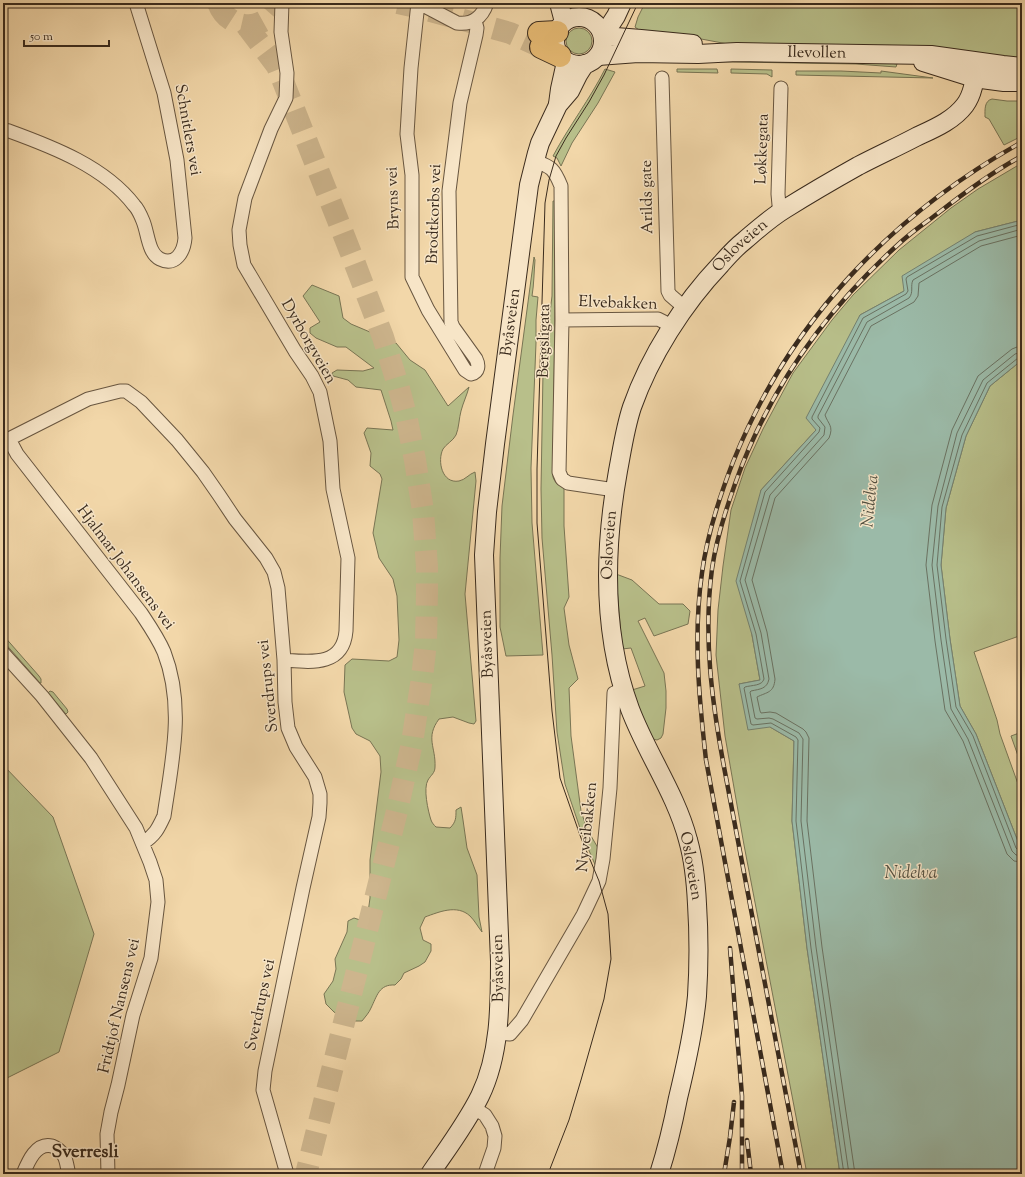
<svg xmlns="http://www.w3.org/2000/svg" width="1025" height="1177" font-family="'Sorts Mill Goudy',serif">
<rect width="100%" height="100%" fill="#f2d7a9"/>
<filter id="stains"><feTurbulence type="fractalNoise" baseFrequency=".005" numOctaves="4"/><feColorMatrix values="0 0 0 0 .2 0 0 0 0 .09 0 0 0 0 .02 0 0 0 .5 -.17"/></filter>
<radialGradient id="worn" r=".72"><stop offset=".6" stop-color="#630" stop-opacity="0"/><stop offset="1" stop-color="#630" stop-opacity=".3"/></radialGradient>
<path fill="#b8bf8a" stroke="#797554" d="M645 3H1022V63L733 45 696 38 639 30 635 27 638 17Z
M566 41a13 13 0 1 1 26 0a13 13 0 1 1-26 0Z
M677 61H877L897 64 896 67 856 64Z
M605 69 615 72 598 103 572 143 561 166 557 158 553 156C569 126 590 99 605 69Z
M677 69H717L718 73 677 72Z
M731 69 772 70V77L767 74 731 73Z
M796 71H841L881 73V71L933 78 796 75Z
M992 99 1007 101H1022V136L1004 145 989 119 985 117C985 110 984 101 992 99Z
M1022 163V220L975 232 904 291 860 315 816 430 761 490 752 635 760 680 739 684 770 727 794 741 792 821 807 948 840 1174H807L744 845 725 736 716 655 718 610 723 566 731 510 745 468 763 429 793 373 832 320 853 295 899 250 951 208 978 189Z
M553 201H556L553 477C555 483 558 485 564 487V526L569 597 564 608 569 645 578 679 569 688 571 736 581 811 587 829 598 848 599 874 582 834 565 784 557 732 552 655 542 538 541 489 543 372 552 296Z
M534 257 535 260C534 272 534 284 532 296L538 297 536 320V343L531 468 532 523 543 655 506 656 500 627V558L502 506 513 415Z
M312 285 339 296 343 318 351 324 396 343 410 360 425 370 448 406 469 387C467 395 463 403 461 411 459 418 459 428 456 435 453 441 446 444 443 449 437 461 442 484 459 481 465 480 469 474 475 472L476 481 465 594 476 721 474 724 469 723 453 717 439 719C425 738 436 747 435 767 435 773 431 775 428 780 423 788 428 811 431 820 432 823 434 825 436 827L450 828C456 822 456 818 456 810L461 807 463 820 467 848 477 875 479 917 482 932C478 927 475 921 470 916 457 904 439 912 425 917L420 928 423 940 431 944V951L425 962 419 966 404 973 401 979 395 985C379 984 377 996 371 1008 369 1013 365 1017 362 1021H348L334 1012 326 1004 324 994 333 981 336 969 335 959 347 932 348 921 354 918 363 921 367 920 370 898V860L381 772 380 756 370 741 356 734 352 728 344 692 345 665 352 659 389 661 397 657 399 640 397 596 393 579 379 558 373 533 382 479 380 474 370 466 371 453 364 433 367 428 393 430 391 421 381 390 356 387 348 380 333 376 332 373 337 370 363 371 374 368 346 347H337L316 338 310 333V328L320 322 303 296Z
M1022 360V635L974 652 997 720 1000 734 1022 795V852L976 734 960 706 950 639 941 565 946 508 966 436 990 386Z
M616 574 632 580 659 604H683L690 611 688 624 654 636 645 618 638 621 664 673 666 691V708L663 734 661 738 657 740 653 739 642 718 632 690 645 686 631 648 622 649Z
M3 635 39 676 41 679V683H40L3 641Z
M50 691 53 692 67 709 68 712 66 714 65 713 48 693Z
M1022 732V767L1011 736Z
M3 765 53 817 94 934 59 1052 3 1080Z"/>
<path fill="#9bbaa8" stroke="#748170" d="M1022 220V360L990 386 966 436 946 508 941 565 950 639 960 706 976 734 1022 852V1174H840L807 948 792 821 794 741 770 727 748 730 739 684 760 680 752 635 736 581 761 490 816 430 806 418 860 315 904 291 902 276 975 232Z"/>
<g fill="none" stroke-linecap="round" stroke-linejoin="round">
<path stroke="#6a7262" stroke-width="1" d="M1022 346 1017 347 1012 349 978 376 952 430 932 505 926 565 935 641 945 710 963 741 1007 854 1014 861 1022 862
M1022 352 1015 354 983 380 957 433 938 506 932 565 941 640 951 709 968 739 1012 851 1016 855 1022 856
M1022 357 1018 358 987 383 962 435 942 507 937 565 946 639 956 707 973 736 1016 848 1019 851H1022
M844 1174 811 948 796 821 798 740 796 737 771 723 753 725 751 724 744 688 745 687C752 685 762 686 764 679L756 634 740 581 765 492 819 432 820 428 812 419V417L863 318 906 294 908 291 906 279 907 277 977 236 1022 224
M849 1174 816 947 801 821 803 739 799 733 773 719 769 718 757 719 755 718 750 692 751 691C760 689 767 689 769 679L761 633 745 580 770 495 824 435 825 427 818 418V416L867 322 909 298C914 292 910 286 913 280L979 241 1022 229
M855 1174 822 947 807 821 809 738 806 732 803 729 776 713 770 712 761 713 760 711 757 697C767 692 774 693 775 679L767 632 752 580 775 498 829 438C834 426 828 424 825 415L871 326 914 302 918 296 919 283 981 246 1022 235"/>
<path stroke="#cdb58d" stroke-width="22" stroke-dasharray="22 11" stroke-linecap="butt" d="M218 3C229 32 267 33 278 3
M398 3 420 8 510 33 541 47
M246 25 277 66 352 256 383 337 398 385 406 415 415 460 423 511 427 567V592L426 642 422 678 412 743 397 811 306 1174"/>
<defs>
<path id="street" d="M282 3 281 32 287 73 286 98 271 129 245 198 239 230 240 245 244 265 295 351 312 376 320 392 330 441 333 489 348 558 346 631C343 667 310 662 284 660
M418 3 411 68 407 134 412 175V277L428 310 465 370 471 374C479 372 479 365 476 359L453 327 451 322 449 191 460 103 476 35 477 28 475 21
M419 3 457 23C472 25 482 18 487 3
M662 78 668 291 670 295 685 308
M781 88 778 194 779 205 782 211
M3 130 9 131C53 147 105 167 134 205 138 209 141 216 143 221 148 233 148 253 160 259 176 267 184 251 185 238L177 160 164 93 136 3
M535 161C552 167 554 169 561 186L562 320 559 472 562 479 568 483 615 490
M562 320 658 319 672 326
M9 439 17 454 141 613C149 625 158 638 164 652 185 706 172 761 164 816 158 829 155 835 143 843
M3 442 88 399 120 391H126L141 402 177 440 203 472 219 495 235 519 266 558 274 572 278 588 284 660 285 702 288 728 296 747 315 777 320 794V803L319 817 303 888 265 1071 263 1090 287 1174
M3 653 42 696 91 758 136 828 150 862 156 880 158 902 151 958 133 1015 118 1085 111 1112 107 1134 108 1174
M497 1033 510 1034 522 1020 583 915 599 881 603 859 610 788 614 693 623 689
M474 1108 485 1115 492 1126 495 1136 494 1148 485 1174
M23 1174C28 1162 36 1142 52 1146 57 1148 61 1151 64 1156 67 1161 67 1168 69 1174"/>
<g id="secondary">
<path d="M559 3 564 22"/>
<circle cx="579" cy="41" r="24"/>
<path d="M603 36 641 39 693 44"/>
<path d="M603 36 616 16 622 3"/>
<path id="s1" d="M598 56 638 53 698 54 737 52 931 55 1003 65 1022 67"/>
<path d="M923 62 974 78 1004 82H1022"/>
<path d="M558 104 560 89 566 62"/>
<path id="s2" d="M430 1174C447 1149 466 1124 480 1096 500 1055 500 1006 500 961L484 555 487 512 495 444 529 185 537 153 540 143 558 105 570 91 578 75 585 64"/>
<path id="s3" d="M659 1174C667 1149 673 1124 678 1098 686 1065 694 1030 697 996 699 965 699 935 697 904 696 883 694 861 688 840 676 794 647 754 630 709 602 633 604 549 618 471 622 450 625 428 632 407 650 356 683 304 721 264 728 256 735 248 744 241 757 230 770 218 785 209 809 194 833 180 858 166 877 156 897 147 916 137 933 129 953 121 965 105 974 93 975 76 977 62"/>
</g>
<path id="highway" d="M539 33 557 32
M541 47 560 56"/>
</defs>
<use href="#street" stroke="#685640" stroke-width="15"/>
<use href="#secondary" stroke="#3a2b1d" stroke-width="20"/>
<use href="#highway" stroke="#3a2b1d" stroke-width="24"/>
<use href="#street" stroke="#f7e5c7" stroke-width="13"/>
<use href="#secondary" stroke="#f7e5c7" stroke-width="18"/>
<use href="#highway" stroke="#e9bc74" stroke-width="22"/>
<path stroke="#3a2b1d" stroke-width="1" d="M548 1174 569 1120 581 1080 604 999 611 959 608 914 599 881 581 838 560 778 552 711 537 523V469L545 203 549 180 556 156 566 138 589 102 604 75 638 3"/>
<defs>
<path id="rail" d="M730 948 742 1096V1174
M747 1140 751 1174
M724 1174 730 1137 734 1102
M783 1174 706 760C699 698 693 635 702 573 707 535 719 498 733 462 789 322 891 215 1022 142
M801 1174 724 767C712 702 703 636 712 569 716 540 725 512 735 484 769 388 826 309 902 241 913 231 925 223 937 214 964 193 992 172 1022 156"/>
</defs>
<use href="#rail" stroke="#3a2b1d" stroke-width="4.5"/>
<use href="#rail" stroke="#f7e5c7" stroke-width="3" stroke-dasharray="9" stroke-linecap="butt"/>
</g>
<g text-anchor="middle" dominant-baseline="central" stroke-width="3" stroke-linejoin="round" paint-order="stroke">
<g font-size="16" fill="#3a2b1d" stroke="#f7e5c7">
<text stroke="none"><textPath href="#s1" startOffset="219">Ilevollen</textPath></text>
<text transform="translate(187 130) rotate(80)">Schnitlers vei</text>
<text transform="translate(763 149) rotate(-88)">Løkkegata</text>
<text transform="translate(648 197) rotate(-91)">Arilds gate</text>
<text transform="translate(394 198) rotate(-92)">Bryns vei</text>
<text transform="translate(435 214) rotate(-88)">Brodtkorbs vei</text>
<text stroke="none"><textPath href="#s3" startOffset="985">Osloveien</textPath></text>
<text transform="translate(618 304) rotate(2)">Elvebakken</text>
<text stroke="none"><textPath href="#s2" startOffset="871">Byåsveien</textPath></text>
<text transform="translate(545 341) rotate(-89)">Bergsligata</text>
<text transform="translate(308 342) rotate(60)">Dyrborgveien</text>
<text stroke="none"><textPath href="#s3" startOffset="649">Osloveien</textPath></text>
<text transform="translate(125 568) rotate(53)">Hjalmar Johansens vei</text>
<text transform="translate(488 644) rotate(-92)">Byåsveien</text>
<text transform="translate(269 686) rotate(-96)">Sverdrups vei</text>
<text transform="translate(588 827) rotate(-84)">Nyveibakken</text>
<text transform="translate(690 866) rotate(80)">Osloveien</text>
<text transform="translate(499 968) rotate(-91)">Byåsveien</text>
<text transform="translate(261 1005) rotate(-78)">Sverdrups vei</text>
<text transform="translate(120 1006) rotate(-77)">Fridtjof Nansens vei</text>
</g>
<g font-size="17" font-style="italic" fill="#524f40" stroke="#f7e5c7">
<text transform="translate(871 501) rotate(-84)">Nidelva</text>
<text x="911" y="874">Nidelva</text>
</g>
<g font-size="18" font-weight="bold" fill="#3a2b1d" stroke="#f7e5c7">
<text x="85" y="1153">Sverresli</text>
</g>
</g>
<rect width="1025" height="1177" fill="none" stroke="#f2d7a9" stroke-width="16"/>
<rect x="4" y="4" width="1017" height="1169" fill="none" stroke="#3a2b1d" stroke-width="2"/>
<rect x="8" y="8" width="1009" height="1161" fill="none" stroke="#3a2b1d"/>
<path d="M24 40v6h85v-6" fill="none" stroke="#3a2b1d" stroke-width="2"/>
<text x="30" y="40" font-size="12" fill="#3a2b1d" stroke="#f7e5c7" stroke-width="3" paint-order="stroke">50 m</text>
<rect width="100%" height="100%" filter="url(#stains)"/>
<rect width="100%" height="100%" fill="url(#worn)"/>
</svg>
